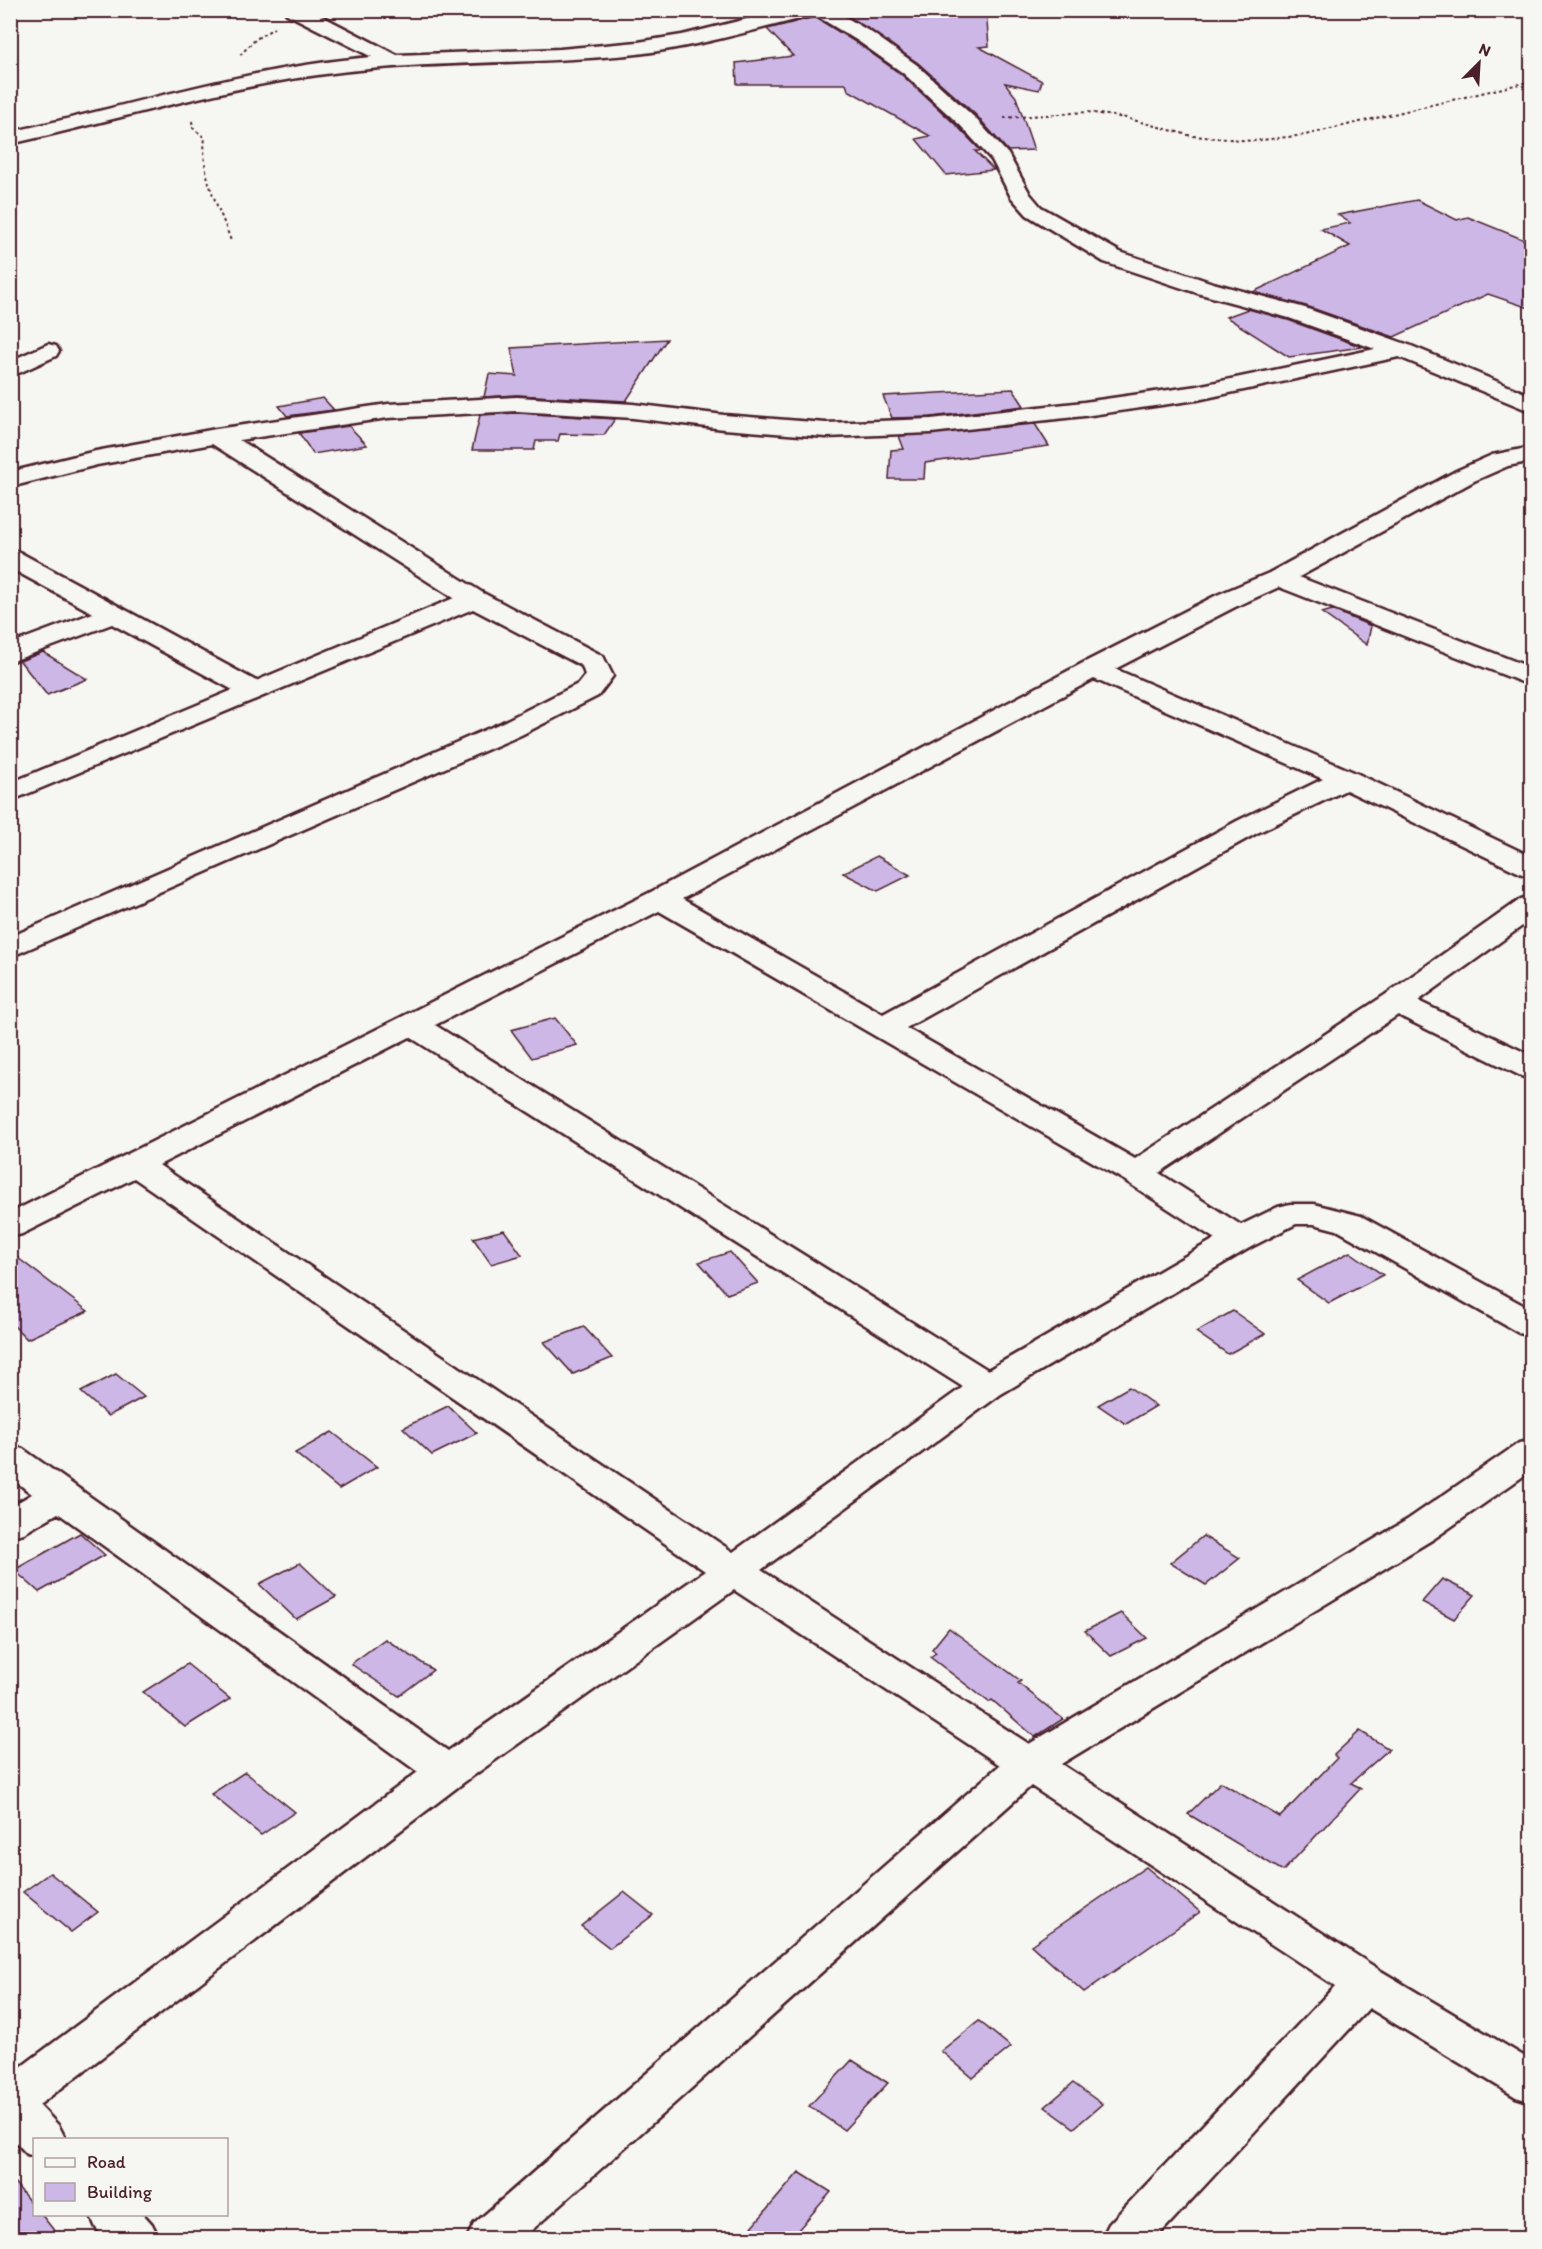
<svg xmlns="http://www.w3.org/2000/svg" width="1542" height="2249" font-family="Itim,sans-serif">
<rect width="100%" height="100%" fill="#f6f6f2"/>
<filter id="ink" filterUnits="userSpaceOnUse"><feTurbulence type="fractalNoise" baseFrequency=".0167" numOctaves="2"/><feDisplacementMap in="SourceGraphic" scale="12" xChannelSelector="R" yChannelSelector="G"/><feConvolveMatrix kernelMatrix="1 2 1 2 8 2 1 2 1" color-interpolation-filters="sRGB"/></filter>
<g filter="url(#ink)">
<path fill="#ccb7e7" stroke="#4a1f2b" stroke-width="1.5" d="M839 10H986L989 46 979 47 1042 81 1039 90 1005 83 1016 97 1034 150 1008 151 976 115 918 63Z
M815 17 857 43 902 75 958 127 981 151H975L994 170 946 175 916 139 930 136 848 90 846 84H737L736 63 793 56 767 29Z
M1417 200 1457 220 1468 217 1532 243V309L1488 294 1394 337 1306 306 1253 292 1350 246 1321 229 1350 223 1338 215Z
M1248 309 1288 320 1362 347 1289 357 1226 317Z
M667 339 626 401 517 395 484 397 489 374 517 376 511 348Z
M1013 389 1024 406 931 417 892 418 883 396Z
M323 398 334 410 287 416 279 406Z
M517 413 615 419 604 435 560 434 558 441H536L534 450H472L480 415Z
M1035 424 1049 446 925 463 924 479H889L891 450 904 449 899 436Z
M349 426 367 445 313 454 299 433Z
M1332 610 1371 626 1367 645 1322 613Z
M43 652 87 679 47 695 20 661Z
M877 856 910 875 878 891 843 873Z
M555 1018 577 1045 532 1058 511 1030Z
M504 1230 522 1255 491 1264 473 1238Z
M10 1252 88 1311 27 1339 10 1322Z
M730 1252 758 1283 727 1294 699 1262Z
M1350 1252 1383 1275 1329 1303 1297 1280Z
M1233 1311 1265 1334 1228 1354 1196 1332Z
M584 1327 612 1358 573 1374 544 1342Z
M116 1374 144 1397 108 1416 81 1392Z
M1129 1387 1156 1406 1126 1424 1098 1405Z
M448 1406 477 1433 432 1455 403 1428Z
M332 1432 377 1467 339 1489 295 1453Z
M80 1533 105 1555 39 1592 14 1570Z
M1203 1536 1240 1558 1206 1585 1170 1563Z
M300 1563 336 1597 296 1619 259 1584Z
M1442 1579 1475 1595 1454 1619 1422 1602Z
M1121 1613 1147 1638 1111 1656 1085 1631Z
M949 1628 1021 1681 1018 1683 1063 1719 1035 1737 992 1700 989 1702 930 1657 936 1653 932 1649Z
M385 1639 433 1670 399 1696 351 1664Z
M187 1664 230 1699 185 1727 143 1692Z
M1360 1731 1389 1749 1351 1783 1361 1788 1283 1871 1188 1814 1221 1782 1280 1817 1337 1758 1334 1755Z
M245 1772 295 1812 261 1835 211 1794Z
M1146 1867 1200 1912 1084 1992 1031 1945Z
M50 1873 98 1912 71 1932 23 1892Z
M624 1892 653 1915 610 1948 581 1926Z
M979 2021 1011 2047 973 2078 941 2051Z
M852 2060 888 2083 844 2130 809 2106Z
M1073 2083 1102 2104 1074 2128 1045 2107Z
M799 2172 831 2192 791 2238H772L752 2227Z
M10 2177 34 2207V2214H41L60 2238H10Z"/>
<g fill="none" stroke-linecap="round" stroke-linejoin="round">
<defs>
<path id="minor" d="M284 10H310L397 55 560 49 638 42 682 35 783 10H834L872 33 917 65 974 117 1008 154 1030 194 1041 207 1120 252 1213 283 1305 308 1409 345 1532 396V412L1399 357 1197 400 1084 416 931 433 826 437 724 429 633 418 517 411 388 418 239 440 483 593 603 656 613 676 598 696 521 735 10 957V937L501 723 578 684 585 675 582 666 473 609 10 801V783L233 690 112 624 10 662V644L93 613 10 568V549L19 552 256 681 454 598 212 444 97 465 10 487V472L96 451 216 429 388 404 517 397 633 404 724 415 826 423 931 419 1084 402 1197 386 1375 349 1289 318 1197 293 1104 262 1027 215 1011 197 992 160 960 125 903 73 858 41 815 15C756 29 697 47 637 54 534 65 429 60 325 74 218 88 115 121 10 144V132C131 106 249 67 372 57L287 14Z
M48 344 56 346 59 351 56 356 10 377V361Z
M1532 447V461L1508 466 1474 481 1299 577 1532 668V686L1279 587 1235 607 1115 669 1356 773 1532 857V877L1522 874 1346 790 1257 833 906 1028 1135 1159 1385 995 1521 899 1532 896V919L1418 1001 1532 1056V1079L1521 1076 1398 1015 1159 1173 1241 1225 1278 1207 1290 1204H1314L1361 1216 1532 1310V1336L1519 1333 1337 1230 1314 1224H1296L1251 1247 1001 1394 761 1570 1029 1744 1407 1520 1519 1443 1532 1440V1470L1435 1538 1061 1764 1381 1971 1532 2061V2102L1516 2097 1369 2008 1156 2238H1102L1109 2224 1335 1986 1031 1786 523 2238H467L474 2224 1000 1765 734 1590 463 1783 39 2105 59 2126 66 2140H34V2156L27 2154 10 2136V2075L418 1772 58 1513 24 1533 10 1537V1507L32 1494 10 1477V1446L23 1449 448 1751 705 1571 134 1178 22 1234 10 1237V1213L649 893 1083 663 1217 595 1269 573 1456 471 1492 455ZM1094 679 1323 779 1237 821 883 1014 682 899ZM659 911 1124 1180 1215 1239 988 1370 435 1025ZM410 1037 963 1387 733 1552 159 1165Z
M90 2214H143L152 2224 159 2238H106L96 2228Z"/>
</defs>
<use href="#minor" stroke="#4a1f2b" stroke-width="5"/>
<path stroke="#4a1f2b" stroke-width="2" stroke-dasharray="3 3" stroke-linecap="butt" d="M240 55 256 39 274 28
M1004 118 1087 112 1126 118 1192 136 1253 141 1305 135 1532 81
M192 121 193 128 205 138C200 177 219 206 231 241"/>
<use href="#minor" fill="#f6f6f2" fill-rule="evenodd"/>
</g>
</g>
<rect width="1542" height="2249" fill="none" stroke="#f6f6f2" stroke-width="36"/>
<rect x="18" y="18" width="1506" height="2213" fill="none" stroke="#4a1f2b" stroke-width="2" filter="url(#ink)"/>
<rect x="33" y="2138" width="195" height="78" fill="#f6f6f2" stroke="#b1a0a2" stroke-width="1.5"/>
<rect x="45" y="2158" width="30" height="9" fill="#f6f6f2" stroke="#b1a0a2" stroke-width="1.5"/>
<text x="87" y="2168" font-size="18" fill="#4a1f2b">Road</text>
<rect x="45" y="2183" width="30" height="18" fill="#ccb7e7" stroke="#b1a0a2" stroke-width="1.5"/>
<text x="87" y="2198" font-size="18" fill="#4a1f2b">Building</text>
<g transform="translate(1479 63) rotate(24)" stroke="#f6f6f2" stroke-width="4.5" paint-order="stroke">
<path d="M0-4.5L10 22L0 15L-10 22Z" fill="#4a1f2b"/>
<text y="-9" font-size="16" font-weight="bold" text-anchor="middle" fill="#4a1f2b">N</text>
</g>
</svg>
